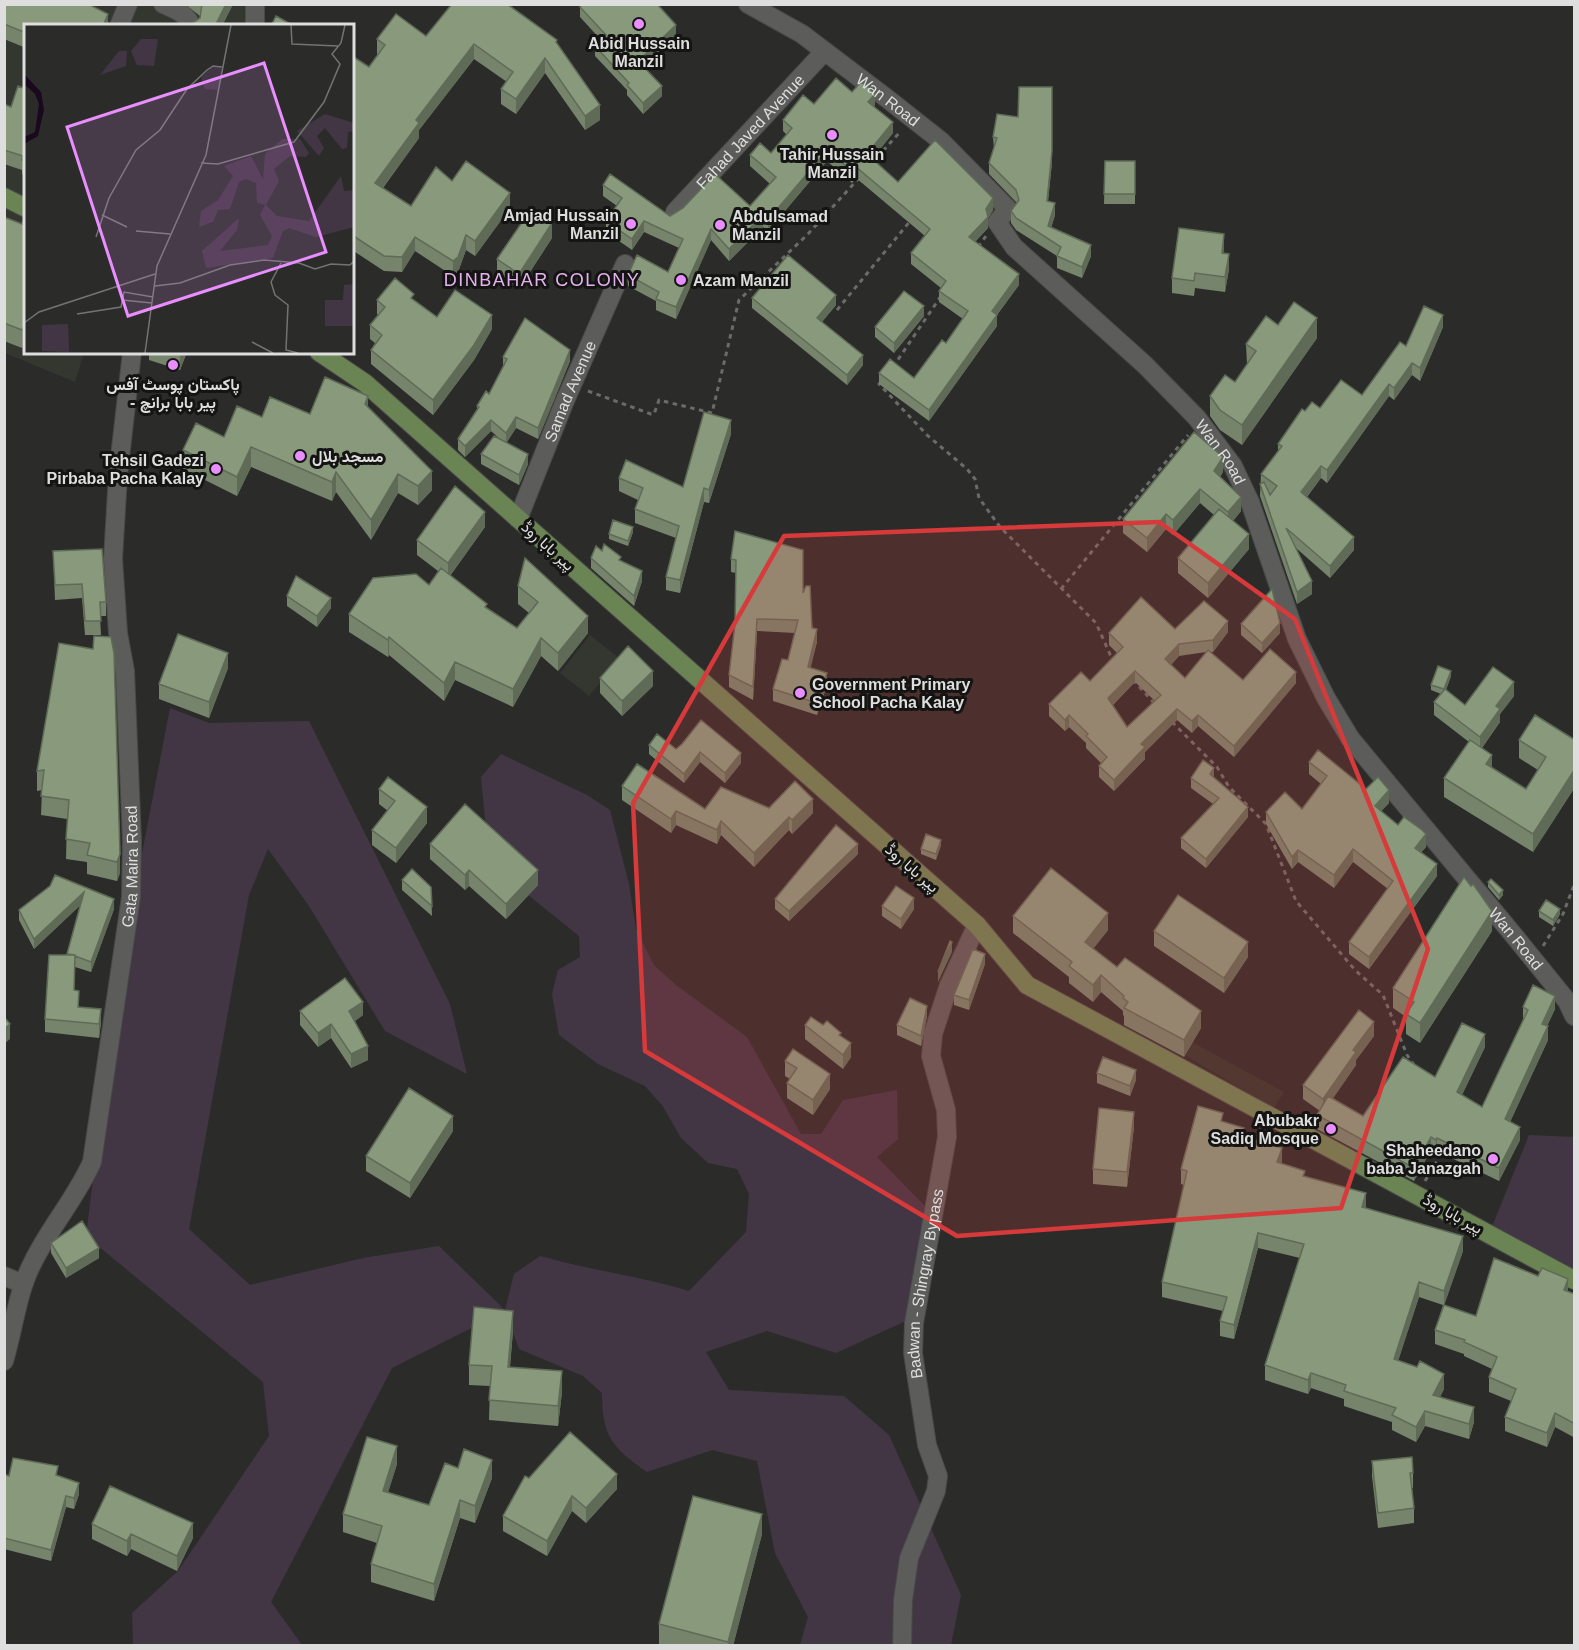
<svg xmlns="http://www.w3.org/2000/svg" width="1579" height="1650" font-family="Helvetica,Vazirmatn,sans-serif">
<rect width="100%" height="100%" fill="#2b2c2a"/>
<path fill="#333730" d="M4 5H260L261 25 26 26V352L84 353 75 382 5 353Z
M590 635 620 659 589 696 560 673Z
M1192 1042 1284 1092 1274 1108 1186 1056Z"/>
<path fill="#423644" d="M170 708 209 723 309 721 450 1004 467 1074 385 1031 309 906 268 849 249 895 189 1229 250 1285 363 1258 439 1246 505 1310 514 1274 540 1256C589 1270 640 1276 689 1291L746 1232 749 1194 737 1169 708 1163 681 1138 662 1105 645 1086 598 1064 559 1035 552 994 558 970 580 957 579 936 501 873 487 840 481 777 501 754 587 795 610 810 629 884 636 929 654 965 676 985 747 1037 801 1134H821L843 1100 897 1090 898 1139 877 1157 926 1207 908 1320 836 1353 767 1331 706 1352 729 1390 844 1396 889 1435 961 1595 951 1645H800L808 1617 775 1553 757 1461 712 1450 647 1472C613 1448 602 1437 602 1393L583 1376 519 1349 505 1311 392 1368 271 1602 302 1645H133L132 1613 178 1571 269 1436 263 1382 86 1236 118 978Z
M1529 1135 1574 1137V1280L1489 1234Z"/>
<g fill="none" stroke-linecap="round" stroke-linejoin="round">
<defs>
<g id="minor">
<path d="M163 4C174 9 187 13 191 26"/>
<path d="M255 4V26"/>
<path id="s1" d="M748 4 802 34 889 100 941 141 1008 209 997 222 1014 247 1145 365 1197 418 1233 466 1250 502 1297 639 1326 698 1350 738 1516 938 1567 1001 1574 1016"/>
<path d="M119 26 128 4"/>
<path id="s2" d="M675 212 824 52"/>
<path id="s3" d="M518 519 564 403 625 264"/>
<path d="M4 1276 23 1284"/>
<path id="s4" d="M4 1361C14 1328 17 1292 33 1262 50 1227 76 1198 92 1162L131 897 132 841 125 671 118 633 113 559 118 475 132 352"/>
<path id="s5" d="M902 1646 903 1600 909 1558 936 1491 938 1476 927 1445 913 1353 914 1323 947 1137 946 1110 931 1056 933 1034 949 985 977 925"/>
</g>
<path id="major" d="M4 197 26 208
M319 352 365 383 977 925 1027 985 1574 1280"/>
</defs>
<use href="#minor" stroke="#484948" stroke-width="20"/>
<use href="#major" stroke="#484948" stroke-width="20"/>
<path stroke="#6b6c6a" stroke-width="3" stroke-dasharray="4.5 4.5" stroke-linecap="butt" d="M871 164 901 131
M978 247 986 236
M837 310 911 220
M893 367 941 296
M881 382 879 384 927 435 967 469 975 479 979 498 1000 527 1096 623 1113 661
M588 391 651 414H654L659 400 712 413 739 300 808 234 859 178
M1061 589 1188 435
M1133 680 1155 704
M1172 722 1217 767 1229 787 1266 824 1296 901 1355 970 1383 995 1407 1055 1414 1065
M1543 946 1563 914 1574 885
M1425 1181 1443 1151"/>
<use href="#minor" stroke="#5c5d5b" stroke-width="18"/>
<use href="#major" stroke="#6a8454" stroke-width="18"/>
</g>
<path fill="#75846b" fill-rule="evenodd" d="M4 4 108 26H26V48L4 39Z
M185 4H233L222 26H191V24L200 18V16Z
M511 4V7L557 44 600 120 585 130 545 73 516 114 501 104V89L507 82 474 59 419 130V138L383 188 411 206 452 181 510 208 475 256 466 250 458 272 453 276 415 251 402 272 384 271 352 250V56L369 67 378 55 377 54V39L426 36Z
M580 7 676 35 643 66 662 96 643 114 627 95V90L595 56V46L601 40 580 17Z
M26 89V176L22 174V170L4 164V104L11 107Z
M852 92 875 105 874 106 893 133 872 159 898 182 993 210 988 218V228L975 242 1019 285 997 315V326L929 421 879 384V373L914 378 946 343 963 319 939 302V291L941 288 911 264V253L925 236 856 178 852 183 827 161 768 231 763 227 729 261 711 240 676 319 656 310V301L628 286V275L668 272 679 248 644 232 632 250 606 232V221L617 206 603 196V185L670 216 750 206 770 184 750 166V155L771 153 787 135 783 131V120L814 104Z
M1018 117 1052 162 1048 201 1055 215 1051 228 1091 256 1082 278 1057 268V256L1016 230 1011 223V211L1017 203 1016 202 989 174V163L994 149 993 137Z
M1105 161H1135V204H1104Z
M4 217 22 224 23 221 22 348 4 341Z
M552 238 519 289 497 274V259Z
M1224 249 1223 253 1229 269 1225 292 1195 288 1194 296 1172 293V278Z
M752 298 836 305 822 322 863 365 847 385 752 308Z
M377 300H414L437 317 492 329 474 360 433 415 371 364V350L375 343 370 339V325L378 315 377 314Z
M924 316 894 353 875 337V327Z
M1278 325 1317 338 1242 445 1220 430 1210 416V396L1235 382 1247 364 1246 344Z
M1443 327 1420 381 1412 375 1394 400 1389 396 1327 483 1321 478 1307 497 1354 550 1330 578 1296 548 1312 594 1297 604 1260 496 1261 474 1278 452V444L1305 411 1320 408 1362 395 1406 346Z
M149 352H187L180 370 149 360Z
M503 357 570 361 538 439 516 428 506 443 528 464 519 485 481 464V454L502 441 491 431 465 457 458 450V439L477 411V406L489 394 503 367Z
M368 408 432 490 418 505 398 493 371 540 336 492 332 501 251 467 237 496 183 469V450L224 437 262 417 310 414Z
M731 434 709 503 704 502 680 593 666 590V577L676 538 635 523V509L638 500 619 491V478L683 487Z
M1223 472 1220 477 1241 511 1233 521 1249 549 1208 598 1178 573V558L1214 515 1200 503 1173 535 1166 529 1147 552 1123 533V519Z
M485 527 450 576 487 608 517 628 529 613 518 604V586L588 633 558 671 541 656 513 707 455 680 444 701 389 655 388 657 349 632V614L429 585 438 571 417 555V540Z
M735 531 803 593 817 642 810 667 827 685 817 715 773 701V689L788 660 795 633 757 631 753 700 729 687V675L735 624 736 573 731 572V559Z
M633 532 628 546 609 539V534Z
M53 551 106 602V616H100L101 635H85L82 598 55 600Z
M602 551 642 581 634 606 591 568V558Z
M287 596 331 608 317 627 287 606Z
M1241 624 1280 633 1262 653 1241 635Z
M1175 629 1228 632 1213 652H1210L1243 680 1296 683 1234 757 1198 726 1192 733 1177 720 1145 752V759L1114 791 1099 777V766L1101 763 1086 748V743L1069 727 1065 731 1049 716V704L1090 681 1117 653 1109 645V633ZM1206 652 1185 678 1171 665 1179 656ZM1135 682 1155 701 1127 727 1113 705Z
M59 643 120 873 117 881 87 874V862L66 859 67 819 41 815 42 790 37 791V771Z
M228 668 209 718 159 699V684Z
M1451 676 1446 690 1465 705 1514 696 1500 714V722L1482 748 1492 768 1526 789 1538 770 1519 758V740H1575V787L1533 852 1444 797V778L1469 742 1434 715V702L1441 694 1431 690V685Z
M600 678 653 686 622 716 600 693Z
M649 745 676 749 741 753V763L725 783 700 762 684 783 649 754Z
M1309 762 1366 789 1389 803 1381 811 1426 847 1421 852 1437 876 1369 969 1349 954V942L1388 889 1353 862 1334 888 1298 862 1292 869 1266 824V812L1302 809 1321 784 1309 774Z
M1191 778H1214L1248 817 1206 868 1181 848V838L1213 804 1191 788Z
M622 786 705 809 769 808 813 813 792 834 789 830 754 867 721 835 717 844 676 825 671 833 622 800Z
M379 789 427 823 396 863 372 845V830L388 811 379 804Z
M430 844 538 885 506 919 469 886 465 890 430 859Z
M941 845 936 860 921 854V849Z
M858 854 789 921 775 909V899Z
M402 880 431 887 432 916 402 890Z
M1488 882 1503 895 1499 900 1488 887Z
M50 886 114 909 91 972 75 967 74 990 79 1007 101 1022 99 1038 45 1032V1019L67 955 80 905 34 949 19 920V910Z
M882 906 914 909 901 929 882 916Z
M1539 911 1560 914 1553 926 1539 917Z
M1013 916 1108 930 1093 949 1201 1028 1184 1057 1124 1025V1016L1123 1015V1011L1101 992 1093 1002 1069 983V977L1013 933Z
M1154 931 1248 957 1224 993 1154 946Z
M1492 931 1420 1043 1406 1034V1017L1393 1008V988Z
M985 964 969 1010 954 1005V995Z
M1523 1007 1555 1009 1547 1026 1548 1040 1510 1122 1520 1140 1499 1181 1437 1151 1436 1154 1431 1150 1414 1181 1317 1129V1115L1320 1111 1303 1099V1085L1374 1036 1356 1060V1065L1333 1098 1363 1116 1435 1077 1485 1047 1462 1095 1482 1107 1523 1020Z
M300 1011 363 1015 355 1021 368 1060 351 1068 331 1038 318 1047 300 1025Z
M927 1016 921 1046 897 1035V1025Z
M805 1025H823L841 1037 851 1057 843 1069 805 1039Z
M785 1061 830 1089 813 1115 787 1098V1083L790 1079 785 1076Z
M1097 1073 1136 1080 1130 1096 1097 1083Z
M1223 1122 1244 1135 1282 1163V1164L1305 1176 1366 1208 1463 1251 1444 1305 1476 1316 1568 1291 1575 1294V1438L1555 1427 1547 1447 1505 1431V1417L1511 1401 1489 1392V1377L1492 1369 1464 1356V1354L1435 1344V1330L1443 1305 1419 1297 1398 1360 1444 1389 1440 1397 1474 1422 1469 1439 1425 1426 1416 1442 1392 1430V1422L1344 1406V1399L1311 1388 1308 1394 1265 1380V1365L1300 1258 1258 1248 1234 1339 1220 1336V1321L1223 1311 1162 1297V1282L1184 1185 1181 1184V1169Z
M1134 1127 1127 1187 1093 1184V1169Z
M453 1131 410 1198 366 1171V1156Z
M51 1243 99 1258 66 1278 51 1253Z
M513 1331 510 1367 562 1392 558 1426 489 1420 490 1386 469 1385V1365Z
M1372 1461 1413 1473V1488H1412L1414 1508V1523L1378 1528 1372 1476Z
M397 1464 388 1492 429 1505 458 1468 492 1478 475 1523 460 1518 434 1601 371 1582V1564L377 1543 343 1532V1514Z
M4 1474 9 1476H58L79 1494 74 1509 66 1507 51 1561 4 1549Z
M529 1478 617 1489 586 1523 572 1511 547 1556 503 1531V1516Z
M92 1524 193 1538 177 1571 131 1549 127 1556 92 1539Z
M762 1534 733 1646H663L659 1644V1624Z"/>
<path fill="#5f6b57" d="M226 4H233L222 26H215Z
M108 14V26H103Z
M676 25V35L638 71V61Z
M474 44V59L419 130V138L375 198V183L416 120Z
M545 58V73L516 114V99Z
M662 86V96L643 114V103Z
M1052 87V162L1047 212V201Z
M875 94V105L868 113V102Z
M600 105V120L585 130V116Z
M893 122V133L867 165V154Z
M827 150V161L768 231V220Z
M856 167V178L852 183V171Z
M510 193V208L475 256V241Z
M993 198V210L988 218V228L969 248V237Z
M1055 203V215L1048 238V226Z
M763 215V227L729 261V249Z
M644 221V232L632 250V239Z
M552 223V238L519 289V274Z
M711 229V240L676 319V307Z
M1224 234V249L1222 268V253Z
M466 235V250L458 272 453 276V261Z
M415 237V251L402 272V257Z
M1091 245V256L1082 278V267Z
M1229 254V269L1225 292V277Z
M1019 274V285L997 315V326L929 421V410L992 311Z
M836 295V305L817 328V318Z
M924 306V316L894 353V343Z
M492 315V329L474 360 433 415V400Z
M1443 315V327L1420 381V368Z
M1317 318V338L1242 445V425Z
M26 322V340L22 348V330Z
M570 350V361L538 439V428Z
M180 352H187L180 370Z
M863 355V365L847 385V375Z
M1412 363V375L1394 400V388Z
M1389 384V396L1327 483V470Z
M368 396V415L365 404Z
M516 417V428L506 444V433Z
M491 420V431L465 457V446Z
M731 420V434L709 503V490Z
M251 447V467L237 496V477Z
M528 454V464L519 485V475Z
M1223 457V472L1214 486V471Z
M1321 466V478L1301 504V492Z
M432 471V490L418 505V486Z
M336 472V492L332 501V482Z
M398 474V493L371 540V520Z
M704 488V502L680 593V580Z
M1200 489V503L1173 535V520Z
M1241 497V511L1228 527V512Z
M485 512V527L448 578V563Z
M1166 514V529L1147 552V538Z
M633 527V532L628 546V541Z
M1249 534V549L1208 598V583Z
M1354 537V550L1330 578V566Z
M642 571V581L634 606V596Z
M1312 581V594L1297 604V592Z
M331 598V608L317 627V616Z
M588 616V633L558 671V653Z
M757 619V631L753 700V687Z
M1228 621V632L1213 652V640Z
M1280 623V633L1262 653V643Z
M817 629V642L808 679V667Z
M389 637V655L388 657V640Z
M541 638V656L513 707V689Z
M1179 644V656L1165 671V659Z
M228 653V668L209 718V702Z
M455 662V680L444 701V683Z
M653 671V686L622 716V701Z
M1135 671V682L1108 709V698Z
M1451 671V676L1444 695V689Z
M1296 672V683L1234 757V746Z
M827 673V685L817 715V703Z
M1514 682V696L1500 714V722L1480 750V737L1496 706Z
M1177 709V720L1145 752V759L1114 791V780L1141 744Z
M1069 715V727L1065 731V720Z
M1198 715V726L1192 733V721Z
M700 752V762L684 783V774Z
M741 753V763L725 783V773Z
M1492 755V773L1486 764Z
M1214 768V778L1210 774Z
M1575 769V787L1533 852V834Z
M1389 790V803L1375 818V806Z
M813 799V813L792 834V820Z
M427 807V823L396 863V848Z
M1248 807V817L1206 868V859Z
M676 811V825L671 833V819Z
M789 817V830L754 867V853Z
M721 821V835L717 844V830Z
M1426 834V847L1415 860V848Z
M941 840V845L936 860V854Z
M858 844V854L789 921V911Z
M1353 849V862L1334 888V875Z
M1298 850V862L1292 869V857Z
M120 854V873L117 881V862Z
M1437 864V876L1369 969V957Z
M469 870V886L465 890V875Z
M538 870V885L506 919V904Z
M1503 890V895L1499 900V895Z
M84 892V902L34 949V939Z
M914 898V909L901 929V919Z
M114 899V909L91 972V962Z
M1560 909V914L1553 926V920Z
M1492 911V931L1420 1043V1023Z
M1108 913V930L1085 959V942Z
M952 942V952L938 982V972Z
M1248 942V957L1224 993V978Z
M985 954V964L969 1010V1000Z
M1101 975V992L1093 1002V985Z
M1555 996V1009L1542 1037V1024Z
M363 1002V1015L349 1025V1011Z
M927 1006V1016L921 1046V1036Z
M101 1009V1022L99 1038V1024Z
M1201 1011V1028L1184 1057V1040Z
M1374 1022V1036L1356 1060V1065L1323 1113V1099L1353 1050Z
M10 1024V1039L4 1044V1029Z
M331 1024V1038L318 1047V1033Z
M1548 1026V1040L1505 1133V1119Z
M1485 1034V1047L1457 1105V1092Z
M851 1043V1057L843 1069V1055Z
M368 1046V1060L351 1068V1054Z
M1136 1070V1080L1130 1096V1086Z
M830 1074V1089L813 1115V1100Z
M1134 1112V1127L1127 1187V1172Z
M453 1116V1131L410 1198V1183Z
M1520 1127V1140L1499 1181V1168Z
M1431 1137V1150L1414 1181V1168Z
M1437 1138V1151L1436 1154V1140Z
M1282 1148V1163L1277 1177V1162Z
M1366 1193V1208L1362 1207Z
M1258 1233V1248L1234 1339V1325Z
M1463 1236V1251L1444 1306V1291Z
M99 1248V1258L66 1278V1268Z
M1568 1279V1293L1564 1290Z
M1419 1282V1297L1394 1374V1359Z
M513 1311V1331L508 1387V1367Z
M562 1371V1392L558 1426V1406Z
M1311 1373V1388L1308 1394V1380Z
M1444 1374V1389L1433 1410V1395Z
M1474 1407V1422L1469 1439V1424Z
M1425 1411V1426L1416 1442V1427Z
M1555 1413V1427L1547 1447V1433Z
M397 1446V1464L383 1509V1491Z
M492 1460V1478L475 1523V1506Z
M617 1474V1489L586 1523V1508Z
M79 1483V1494L74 1509V1498Z
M66 1496V1507L51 1561V1550Z
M572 1496V1511L547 1556V1541Z
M460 1500V1518L434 1601V1584Z
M762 1514V1534L733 1646H728V1642Z
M193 1523V1538L177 1571V1556Z
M131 1534V1549L127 1556V1541Z"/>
<path fill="#88997c" stroke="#5f6b57" stroke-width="1.5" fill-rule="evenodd" d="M4 4H88L108 14 103 26H26V33L4 24Z
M202 4H226L215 26H194L191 24 200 18Z
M452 4H507L557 40 556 42 600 105 585 116 545 58 516 99 501 89 513 72 474 44 416 120 419 123 375 183 411 206 436 167 452 181 466 161 510 193 475 241 466 235 458 257 453 261 415 237 402 257 384 256 352 235V56L369 67 385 45 377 39 396 14 426 36Z
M582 4H657L676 25 638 61 662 86 643 103 627 85 629 83 595 46 606 35 580 7Z
M276 16 294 26H271Z
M836 78 852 92 861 82 866 85 875 94 868 102 893 122 867 154 898 182 935 140 993 198 986 209 988 217 969 237 1019 274 992 311 997 315 929 410 879 373 890 359 914 378 942 340 946 343 968 311 939 291 946 281 911 253 930 229 856 167 852 171 827 150 768 220 763 215 729 249 711 229 676 307 656 299 659 292 628 275 637 255 668 272 683 239 644 221 632 239 606 221 622 198 603 185 610 174 670 216 683 208 715 174 750 206 776 177 750 155 760 143 771 153 792 128 783 120 803 95 814 104Z
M18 86 26 89V162L22 160 23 156 4 150V104L11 107Z
M1019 87H1052V151L1047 201 1055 203 1048 226 1091 245 1082 267 1057 256 1061 247 1016 218 1011 211 1019 200 1016 190 989 163 997 138 993 137 997 114 1018 117Z
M1105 161H1135V194H1104Z
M531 209 552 223 519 274 497 259Z
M4 217 22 224 23 221 26 222V322L22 330 4 323Z
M1179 228 1224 234 1222 253 1229 254 1225 277 1195 273 1194 281 1172 278Z
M788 255 836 295 817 318 863 355 847 375 752 298Z
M395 278 414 294 411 298 437 317 455 290 492 315 474 345 433 400 371 350 382 335 370 325 385 307 377 300Z
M904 291 924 306 894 343 875 327Z
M1294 302 1317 318 1242 425 1220 410 1210 396 1225 375 1235 382 1256 351 1246 344 1266 316 1278 325Z
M1424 306 1443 315 1420 368 1412 363 1394 388 1389 384 1327 470 1321 466 1301 492 1354 537 1330 566 1286 528 1312 581 1297 592 1260 484 1264 482 1270 495 1277 486 1261 474 1282 446 1278 444 1302 409 1305 411 1312 402 1320 408 1341 380 1362 395 1400 342 1406 346Z
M525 318 570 350 538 428 516 417 506 433 491 420 465 446 458 439 479 407 477 406 486 391 489 394 507 359 503 357Z
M325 377 368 396 365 404 432 471 418 486 398 474 371 520 336 472 332 482 251 447 237 477 183 450 196 423 224 437 237 406 262 417 270 397 310 414Z
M704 412 731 420 709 490 704 488 680 580 666 577 679 526 635 509 643 488 619 478 626 460 683 487Z
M1194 432 1223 457 1214 471 1241 497 1228 512 1200 489 1173 520 1166 514 1147 538 1123 519Z
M494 436 528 454 519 475 481 454Z
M455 486 485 512 448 563 417 540Z
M1219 509 1249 534 1208 583 1178 558Z
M613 520 633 527 628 541 609 534Z
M735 531 803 550V593L806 586H810L812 628 817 629 808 667 827 673 817 703 773 689 782 659 788 660 798 620 757 619 753 687 729 675 735 624 736 560 731 559Z
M604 544 621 557 619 560 642 571 634 596 591 558 596 546 602 551Z
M102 549 106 602H100L101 621H85L82 584 55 585 53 551Z
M525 558 588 616 558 653 541 638 513 689 455 662 444 683 389 637 388 640 349 614 373 578 416 574 429 585 441 568 487 604 485 607 517 628 538 602 518 586Z
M296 576 331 598 317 616 287 596Z
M1272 589 1280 623 1262 643 1241 624Z
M1141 597 1175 629 1204 601 1228 621 1213 640 1179 644 1165 659 1185 678 1208 650 1243 680 1270 649 1296 672 1234 746 1198 715 1192 721 1177 709 1141 744 1145 747 1114 780 1099 766 1107 757 1086 736 1088 734 1069 715 1065 720 1049 704 1081 672 1090 681 1123 647 1109 633ZM1135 671 1161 695 1127 727 1108 698Z
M178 634 228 653 209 702 159 684Z
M94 636 111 637 114 653 120 854 117 862 87 855 90 843 66 839 69 800 41 796 44 770 37 771 59 643 93 649Z
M628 646 653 671 622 701 600 678Z
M1438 666 1451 671 1444 689 1431 685Z
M1493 667 1514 682 1496 706 1500 709 1480 737 1434 702 1445 689 1465 705Z
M1535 715 1575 740V769L1533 834 1444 778 1470 740 1492 755 1486 764 1526 789 1546 757 1519 740Z
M701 720 741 753 725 773 700 752 684 774 649 745 657 734 676 749 682 744Z
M1318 750 1366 789 1378 777 1389 790 1375 806 1398 825 1404 817 1422 830 1426 834 1415 848 1437 864 1369 957 1349 942 1393 881 1353 849 1334 875 1298 850 1292 857 1266 812 1285 792 1302 809 1327 776 1309 762Z
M1203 760 1214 768 1210 774 1248 807 1206 859 1181 838 1219 798 1191 778Z
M637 764 705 809 721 787 769 808 795 781 813 799 792 820 789 817 754 853 721 821 717 830 676 811 671 819 622 786Z
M388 777 427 807 396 848 372 830 395 801 379 789Z
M465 804 538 870 506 904 469 870 465 875 430 844Z
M836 825 858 844 789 911 775 899Z
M926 834 941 840 936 854 921 849Z
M1051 868 1108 913 1085 942 1117 967 1125 958 1201 1011 1184 1040 1124 1008 1128 1002 1123 998 1124 996 1101 975 1093 985 1069 966 1072 962 1013 916Z
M412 869 431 887 432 906 402 880Z
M55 875 114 899 91 962 75 956V955L67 954 84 892 34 939 19 910 50 886Z
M1464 877 1471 886 1473 884 1492 911 1420 1023 1406 1014 1414 1002 1393 988Z
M1491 879 1503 890 1499 895 1488 882Z
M896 886 914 898 901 919 882 906Z
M1178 895 1248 942 1224 978 1154 931Z
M1546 900 1560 909 1553 920 1539 911Z
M950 941 952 942 938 972Z
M973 949 985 954 969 1000 954 995Z
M49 955H75L74 990 79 991 78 1007 101 1009 99 1024 45 1019Z
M345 978 363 1002 349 1011 368 1046 351 1054 331 1024 318 1033 300 1011Z
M1533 985 1555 996 1542 1024 1548 1026 1505 1119 1520 1127 1499 1168 1437 1138 1436 1140 1431 1137 1414 1168 1317 1115 1328 1096 1363 1116 1403 1057 1435 1077 1462 1023 1485 1034 1457 1092 1482 1107 1528 1010 1523 1007Z
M910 998 927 1006 921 1036 897 1025Z
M1359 1010 1374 1022 1353 1050 1356 1052 1323 1099 1303 1085Z
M4 1017 10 1024 4 1029Z
M811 1017 823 1025 827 1021 841 1033 839 1035 851 1043 843 1055 805 1025Z
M793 1049 830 1074 813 1100 787 1083 797 1068 785 1061Z
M1103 1057 1136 1070 1130 1086 1097 1073Z
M409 1088 453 1116 410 1183 366 1156Z
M1198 1106 1223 1113 1221 1121 1244 1128 1242 1135 1282 1148 1277 1162 1305 1171 1303 1176 1366 1193 1362 1207 1463 1236 1444 1291 1419 1282 1394 1359 1417 1367 1420 1361 1444 1374 1433 1395 1474 1407 1469 1424 1425 1411 1416 1427 1392 1415 1396 1408 1344 1391 1346 1385 1311 1373 1308 1380 1265 1365 1304 1244 1258 1233 1234 1325 1220 1321 1227 1297 1162 1282 1187 1171 1181 1169Z
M1099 1108 1134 1112 1127 1172 1093 1169Z
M82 1221 99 1248 66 1268 51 1243Z
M1494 1258 1538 1276 1542 1268 1568 1279 1564 1290 1575 1294V1424L1555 1413 1547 1433 1505 1417 1516 1389 1489 1377 1497 1357 1464 1342 1465 1340 1435 1330 1444 1305 1476 1316Z
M474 1307 513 1311 508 1367 562 1371 558 1406 489 1400 492 1366 469 1365Z
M570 1432 617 1474 586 1508 572 1496 547 1541 503 1516 525 1476 529 1478Z
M367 1437 397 1446 383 1491 429 1505 445 1463 458 1468 464 1449 492 1460 475 1506 460 1500 434 1584 371 1564 382 1526 343 1514Z
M1412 1457 1413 1473H1410L1414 1508 1378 1513 1372 1461Z
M13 1458 58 1466 56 1475 79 1483 74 1498 66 1496 51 1550 4 1538V1474L9 1476Z
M110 1486 193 1523 177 1556 131 1534 127 1541 92 1524Z
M693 1496 762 1514 728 1642 659 1624Z"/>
<path fill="#d73a3a" fill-opacity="0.2" stroke="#d73a3a" stroke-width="4.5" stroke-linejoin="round" d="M1159 522 1295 619 1428 949 1341 1208 957 1236 645 1051 633 803 784 536Z"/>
<g fill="#e98efe" stroke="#141413" stroke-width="2">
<circle cx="639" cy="24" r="6"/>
<circle cx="832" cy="135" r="6"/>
<circle cx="631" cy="224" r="6"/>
<circle cx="720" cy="225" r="6"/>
<circle cx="681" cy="280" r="6"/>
<circle cx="173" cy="365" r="6"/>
<circle cx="300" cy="456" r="6"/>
<circle cx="216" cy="469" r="6"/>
<circle cx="800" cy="693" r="6"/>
<circle cx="1331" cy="1129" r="6"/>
<circle cx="1493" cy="1159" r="6"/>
</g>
<g text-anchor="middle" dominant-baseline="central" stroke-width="6" stroke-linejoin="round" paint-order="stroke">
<g font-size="16" font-weight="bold" fill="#dddedd" stroke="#141413" text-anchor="end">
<text x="639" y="43" text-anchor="middle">Abid Hussain<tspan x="639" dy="18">Manzil</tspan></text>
<text x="832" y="154" text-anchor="middle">Tahir Hussain<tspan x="832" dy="18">Manzil</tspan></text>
<text x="619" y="215">Amjad Hussain<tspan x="619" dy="18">Manzil</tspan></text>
<text x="732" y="216" text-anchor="start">Abdulsamad<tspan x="732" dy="18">Manzil</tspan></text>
<text x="693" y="280" text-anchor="start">Azam Manzil</text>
<text x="173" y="384" text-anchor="middle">پاکستان پوسٹ آفس<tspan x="173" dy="18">- پیر بابا برانچ</tspan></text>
<text x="312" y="456" text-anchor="start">مسجد بلال</text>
<text x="204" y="460">Tehsil Gadezi<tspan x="204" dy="18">Pirbaba Pacha Kalay</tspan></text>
<text x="812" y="684" text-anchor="start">Government Primary<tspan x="812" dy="18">School Pacha Kalay</tspan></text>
<text x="1319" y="1120">Abubakr<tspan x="1319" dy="18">Sadiq Mosque</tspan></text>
<text x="1481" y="1150">Shaheedano<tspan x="1481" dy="18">baba Janazgah</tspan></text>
</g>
<g font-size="16" fill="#dddedd" stroke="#141413">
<text stroke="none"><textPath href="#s1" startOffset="170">Wan Road</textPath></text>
<text stroke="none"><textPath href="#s2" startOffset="110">Fahad Javed Avenue</textPath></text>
<text stroke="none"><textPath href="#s3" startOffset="138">Samad Avenue</textPath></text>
<text stroke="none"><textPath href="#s1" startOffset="672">Wan Road</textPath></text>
<text transform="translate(548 546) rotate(42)">پیر بابا روڈ</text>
<text stroke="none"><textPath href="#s4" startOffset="518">Gata Maira Road</textPath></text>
<text transform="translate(912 868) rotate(41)">پیر بابا روڈ</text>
<text stroke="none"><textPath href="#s1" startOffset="1248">Wan Road</textPath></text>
<text transform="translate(1453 1214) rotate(29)">پیر بابا روڈ</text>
<text stroke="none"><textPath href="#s5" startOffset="372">Badwan - Shingray Bypass</textPath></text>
</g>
<g font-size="18" letter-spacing="1.5" fill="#e4b2ef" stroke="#141413">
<text x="542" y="280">DINBAHAR COLONY</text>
</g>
</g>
<g transform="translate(24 24)">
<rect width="330" height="330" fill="#2b2c2a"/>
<path d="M117 15H134L130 42 113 41 107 27ZM95 27H103L102 42 76 51ZM187 43H198L194 66 181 65 177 53ZM301 90 330 99V107L324 108 323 124 318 125 301 104 293 112 300 124 295 132 273 107ZM258 115H276L285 129 282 133 266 132 250 145 255 157 242 181 253 192 285 197 317 152 320 167 330 166V203L292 213 265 204 259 207 249 234 182 244 178 227 215 194 213 206 196 227 244 221 248 212 236 191 241 181 233 179 232 159 222 155 215 158 206 185 194 186 189 198 175 203 177 187 194 176 209 152 200 142 227 132 239 155 241 130ZM330 260V302H301V276H319L320 261ZM44 300 45 328 18 327V301Z" fill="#423644"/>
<path d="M0 50 17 68 20 86 14 112 0 120V113L11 108 15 80 11 70 0 60Z" fill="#1a091e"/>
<path fill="none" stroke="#727372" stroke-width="1.5" d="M267 1 268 20 314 22M177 139 194 140 270 118 300 78 316 40 308 30 317 19 321 1M78 191 103 203M112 207 146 210M72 213 85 174 112 126 136 106 163 65 183 46 189 42 198 43M257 239 247 258 251 271 264 281 262 326 274 329M131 262 156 259 206 241 240 236 275 239 291 245 307 240 326 241 330 237M98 276 128 279M53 290 97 283 100 268 129 273M0 299 15 288 131 250M228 318 249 329M121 329 133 242 182 131 207 1"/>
<path fill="#e98efe" fill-opacity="0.15" stroke="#e98efe" stroke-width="3" d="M240 39 302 228 104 292 43 103Z"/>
<rect width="330" height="330" fill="none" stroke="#dddedd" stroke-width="3"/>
</g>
<rect width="1579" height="1650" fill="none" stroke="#dddedd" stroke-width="12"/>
</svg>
